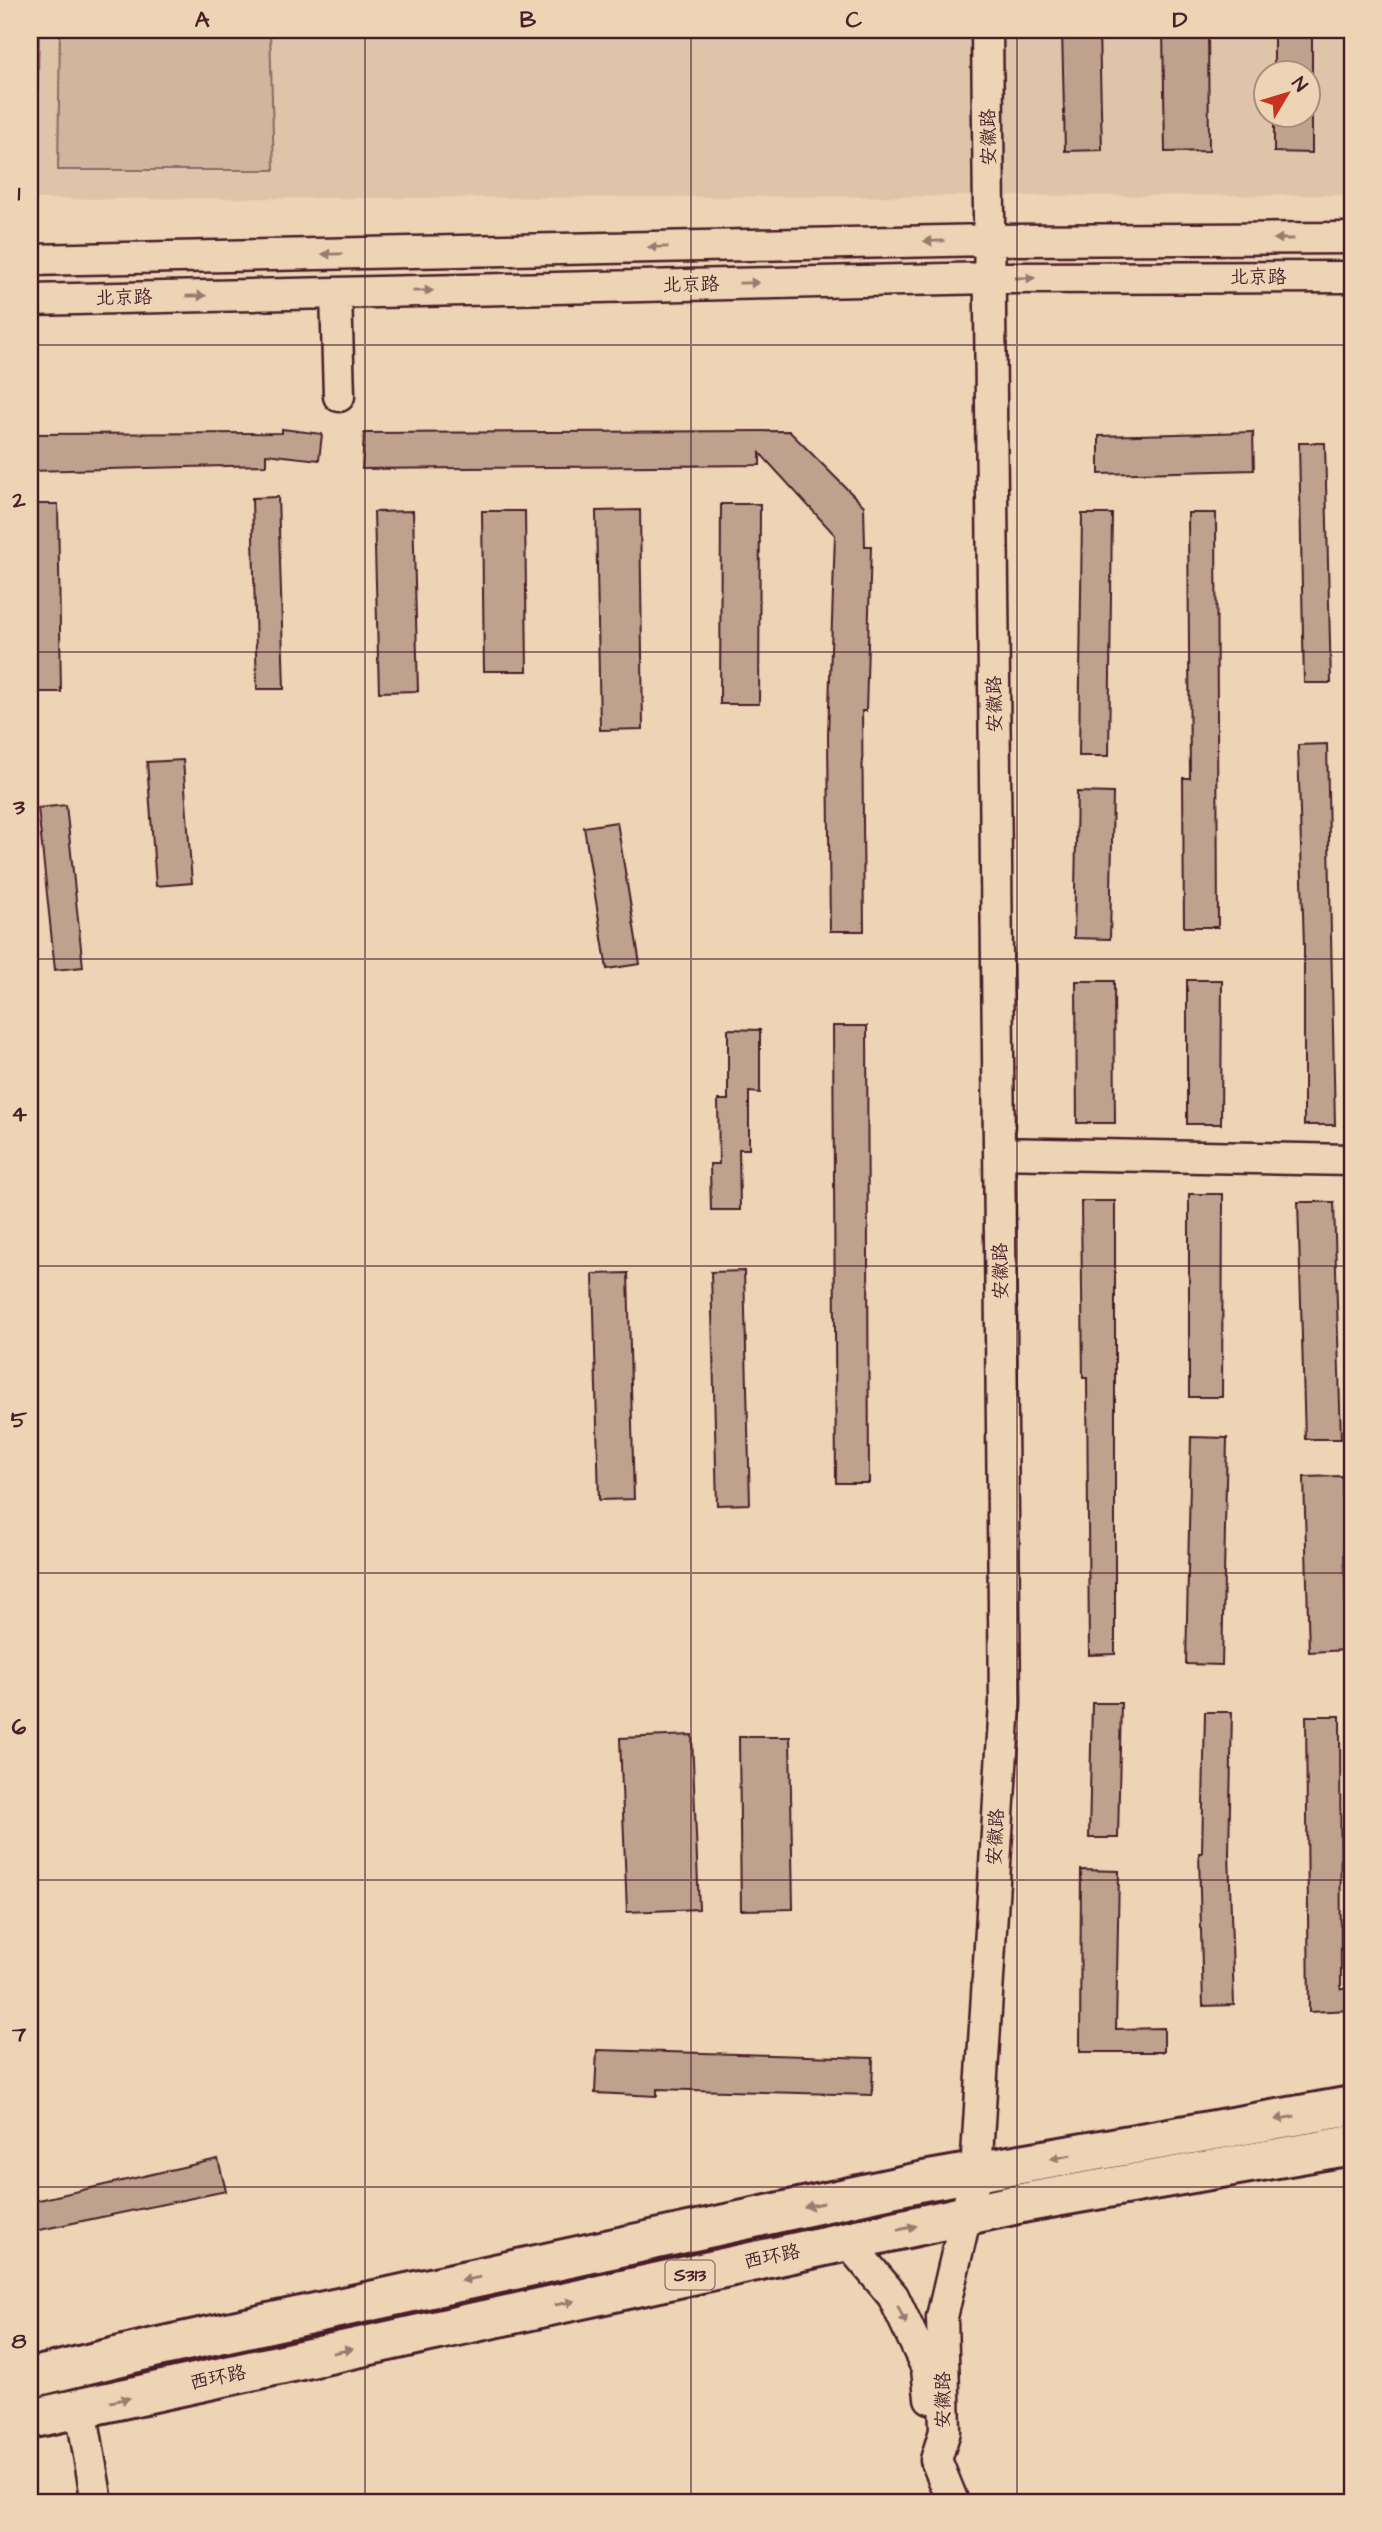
<svg xmlns="http://www.w3.org/2000/svg" width="1382" height="2532" font-family="'Architects Daughter','LXGW WenKai TC',sans-serif">
<rect width="100%" height="100%" fill="#ecd4b4"/>
<filter id="ink" filterUnits="userSpaceOnUse"><feTurbulence type="fractalNoise" baseFrequency=".0143" numOctaves="2"/><feDisplacementMap in="SourceGraphic" scale="14" xChannelSelector="R" yChannelSelector="G"/><feConvolveMatrix kernelMatrix="1 2 1 2 8 2 1 2 1" color-interpolation-filters="sRGB"/></filter>
<g filter="url(#ink)">
<path fill="#dec5a9" fill-rule="evenodd" d="M30 30H1352V195L30 199ZM1266 74H1308V116H1266Z"/>
<path fill="#d1b69e" stroke="#8e6a64" stroke-width="2" d="M30 30H39L36 167H30Z
M60 30H270L274 170H58Z"/>
<path fill="#bfa28e" stroke="#4a1f2b" stroke-width="2" d="M1062 30H1099L1102 150 1065 151Z
M1163 30H1208L1209 151 1165 152Z
M1274 30H1312V74H1274Z
M1274 116H1312V153L1274 152Z
M282 429 322 434 319 460 266 454V465L30 471V434L282 433Z
M789 431 864 506 865 546H871L866 711H862L864 931H830L828 735 835 535 760 453V465L362 469 364 433Z
M1253 432 1254 470 1099 474V436Z
M1299 443H1325L1331 683H1304Z
M278 497 284 689H257L252 498Z
M30 504H58L61 692H30Z
M721 504H760L759 704H720Z
M640 510 643 729 600 730 596 511Z
M413 511 418 691 379 692 374 512Z
M482 511H525L527 671H484Z
M1188 513H1216L1218 927H1184L1183 778H1190Z
M1082 514H1112L1109 756H1079Z
M1327 744 1335 1125H1304V947L1298 745Z
M183 760 192 883 156 886 147 762Z
M1077 792 1113 793 1110 939 1074 938Z
M66 805 83 967 55 970 38 808Z
M617 822 640 964 607 969 584 827Z
M1187 980H1222L1221 1124H1187Z
M1076 981H1114L1115 1123H1077Z
M833 1026H867L869 1483H836Z
M728 1029 760 1030V1093L749 1092V1149H739L740 1210H711L710 1164H719L718 1100H728Z
M1189 1194H1223L1222 1397H1189Z
M1081 1201H1115V1654L1089 1655 1087 1378H1083Z
M1298 1202H1334L1341 1439H1305Z
M744 1271 750 1504 717 1505 711 1272Z
M628 1273 634 1499 599 1500 593 1274Z
M1191 1437 1227 1438 1222 1665 1186 1664Z
M1342 1476 1347 1650 1309 1652 1304 1477Z
M1092 1703H1121L1118 1838H1089Z
M1205 1712H1232L1229 1852 1234 2005 1203 2006 1199 1853H1202Z
M1306 1716H1340L1341 1989H1352V2010L1309 2012Z
M692 1735 699 1909 627 1912 620 1738Z
M739 1737H790L793 1909 741 1910Z
M1081 1870 1119 1871 1116 2029 1164 2028V2052H1080Z
M597 2050 873 2058 872 2095 657 2089V2096L595 2093Z
M218 2159 226 2191 30 2232V2202Z"/>
<g fill="none" stroke-linecap="round" stroke-linejoin="round">
<defs>
<path id="minor" d="M30 260 990 240 1352 238
M336 293 339 396
M30 300 991 278 1352 277
M999 1153 1352 1160
M847 2241 893 2296 927 2368 930 2398
M81 2408 97 2502
M953 2502 936 2460 945 2431 942 2317 976 2172 1005 1703 987 30"/>
<path id="major" d="M30 2378 154 2348 924 2181 1352 2106
M30 2419 1027 2202 1352 2145"/>
</defs>
<use href="#minor" stroke="#4a1f2b" stroke-width="35"/>
<use href="#major" stroke="#4a1f2b" stroke-width="44"/>
<use href="#minor" stroke="#ecd4b4" stroke-width="30"/>
<use href="#major" stroke="#ecd4b4" stroke-width="38"/>
</g>
<defs><path id="oneway-solid" d="M-6-.8H1V-3.2L6.5 0L1 3.2V.8H-6Z" transform="scale(1.75)"/></defs>
<g fill="#9b7a70">
<use href="#oneway-solid" transform="translate(1284 239) rotate(180)"/>
<use href="#oneway-solid" transform="translate(934 241) rotate(179)"/>
<use href="#oneway-solid" transform="translate(658 247) rotate(179)"/>
<use href="#oneway-solid" transform="translate(332 254) rotate(179)"/>
<use href="#oneway-solid" transform="translate(1025 278)"/>
<use href="#oneway-solid" transform="translate(749 283) rotate(-1)"/>
<use href="#oneway-solid" transform="translate(423 291) rotate(-1)"/>
<use href="#oneway-solid" transform="translate(196 296) rotate(-1)"/>
<use href="#oneway-solid" transform="translate(1285 2118) rotate(170)"/>
<use href="#oneway-solid" transform="translate(1061 2157) rotate(170)"/>
<use href="#oneway-solid" transform="translate(814 2205) rotate(168)"/>
<use href="#oneway-solid" transform="translate(907 2228) rotate(-13)"/>
<use href="#oneway-solid" transform="translate(471 2279) rotate(168)"/>
<use href="#oneway-solid" transform="translate(565 2303) rotate(-12)"/>
<use href="#oneway-solid" transform="translate(902 2315) rotate(65)"/>
<use href="#oneway-solid" transform="translate(343 2351) rotate(-12)"/>
<use href="#oneway-solid" transform="translate(120 2400) rotate(-12)"/>
</g>
</g>
<path fill="none" stroke="#4a1f2b" stroke-width="2" stroke-opacity="0.55" d="M365 30V2502M691 30V2502M1017 30V2502M30 345H1352M30 652H1352M30 959H1352M30 1266H1352M30 1573H1352M30 1880H1352M30 2187H1352"/>
<g text-anchor="middle" dominant-baseline="central" stroke-width="5" stroke-linejoin="round" paint-order="stroke">
<rect fill="#ecd4b4" stroke="#7b5554" stroke-width="2" x="665.5" y="2260.5" width="49" height="29" rx="5"/>
<g font-size="18" font-weight="bold" fill="#4a1f2b">
<text x="690" y="2275">S313</text>
</g>
<g font-size="19" fill="#4a1f2b" stroke="#ecd4b4">
<text transform="translate(989 137) rotate(-91)">安徽路</text>
<text x="1258" y="277">北京路</text>
<text transform="translate(691 285) rotate(-1)">北京路</text>
<text transform="translate(124 298) rotate(-1)">北京路</text>
<text transform="translate(995 704) rotate(-91)">安徽路</text>
<text transform="translate(1001 1271) rotate(-91)">安徽路</text>
<text transform="translate(996 1837) rotate(-87)">安徽路</text>
<text transform="translate(772 2257) rotate(-12)">西环路</text>
<text transform="translate(218 2378) rotate(-12)">西环路</text>
<text transform="translate(943 2400) rotate(-90)">安徽路</text>
</g>
</g>
<rect width="1382" height="2532" fill="none" stroke="#ecd4b4" stroke-width="77"/>
<g transform="translate(1287 94) rotate(52)"><circle r="33" fill="#ecd4b4" stroke="#ab8c7d" stroke-width="2"/>
<path d="M0-5L12 26L0 18L-12 26Z" fill="#c8321e"/>
<text y="-10" font-size="19" font-weight="bold" text-anchor="middle" fill="#4a1f2b">N</text>
</g>
<rect x="38" y="38" width="1306" height="2456" fill="none" stroke="#4a1f2b" stroke-width="2.5"/>
<g font-size="23" text-anchor="middle" font-weight="bold" fill="#4a1f2b">
<text x="202" y="27">A</text>
<text x="528" y="27">B</text>
<text x="854" y="27">C</text>
<text x="1180" y="27">D</text>
<text x="19" y="200">1</text>
<text x="19" y="507">2</text>
<text x="19" y="814">3</text>
<text x="19" y="1121">4</text>
<text x="19" y="1427">5</text>
<text x="19" y="1734">6</text>
<text x="19" y="2041">7</text>
<text x="19" y="2348">8</text>
</g>
</svg>
